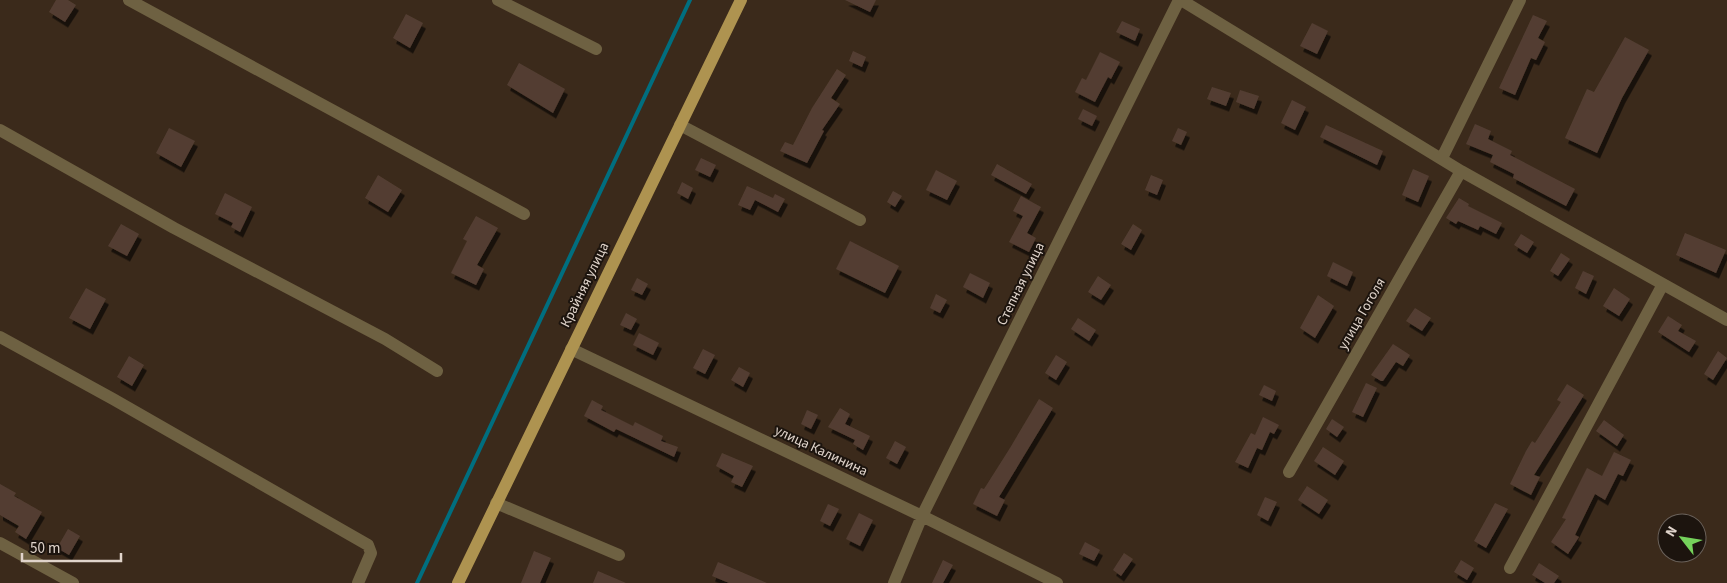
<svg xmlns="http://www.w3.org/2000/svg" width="1727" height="583" font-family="'Source Sans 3',sans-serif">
<defs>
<filter id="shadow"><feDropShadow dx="3" dy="5.5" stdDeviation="0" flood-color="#0009"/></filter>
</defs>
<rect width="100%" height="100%" fill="#3b2a1b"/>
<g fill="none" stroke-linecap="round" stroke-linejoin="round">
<path stroke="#006e7f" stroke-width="4" d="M417 583 690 0"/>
</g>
<path fill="#533e32" filter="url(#shadow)" d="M56 0H68L76 5 65 22 49 12Z
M845 0H876L870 12Z
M406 14 423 23 410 48 393 38Z
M1533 15 1547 21 1538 38 1545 42 1536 60 1531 58 1515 95 1499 88Z
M1122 21 1140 29 1135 41 1116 32Z
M1312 23 1328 31 1317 54 1300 46Z
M1625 37 1649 50 1622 98 1597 153 1565 138 1587 89 1594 92Z
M853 51 866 57 862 67 849 61Z
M1100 52 1120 62 1111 79 1108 77 1095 102 1075 92 1082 78 1086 80Z
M519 63 565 89 553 113 507 85Z
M837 69 846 75 831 98 840 104 822 130 824 131 807 163 780 151 785 142 793 145 812 108Z
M1212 87 1231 93 1226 106 1207 99Z
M1240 90 1259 96 1254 109 1236 102Z
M1292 100 1306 107 1295 130 1281 123Z
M1083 109 1097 116 1092 126 1078 119Z
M1475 124 1491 131 1488 139 1512 151 1510 155 1575 189 1566 206 1513 178 1514 174 1490 162 1493 155 1466 144Z
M1326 125 1383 151 1377 165 1320 137Z
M169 128 195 141 181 167 156 153Z
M1178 128 1187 132 1181 145 1172 141Z
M701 158 716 165 710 177 695 170Z
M997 164 1032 184 1026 194 991 175Z
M1413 169 1429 176 1418 202 1402 195Z
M936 170 957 181 947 200 926 190Z
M378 175 402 190 388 212 365 198Z
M1151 175 1163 180 1157 195 1145 190Z
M682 182 693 188 688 199 677 193Z
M747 186 773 198 775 194 785 199 778 212 755 200 750 210 738 205Z
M893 191 902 196 895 207 887 202Z
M225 193 252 207 240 232 231 227 233 223 215 214Z
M1021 196 1041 207 1027 233 1036 238 1029 252 1009 242 1023 216 1013 211Z
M1459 198 1469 204 1468 206 1502 223 1496 234 1480 226 1478 230 1458 221 1456 224 1446 218Z
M476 216 498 228 477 265 484 269 476 285 451 273 467 241 463 239Z
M121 224 139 234 127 256 108 246Z
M1133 224 1142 230 1131 250 1121 244Z
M1685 233 1726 250 1716 273 1676 255Z
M1521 234 1534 242 1527 253 1514 245Z
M850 241 899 266 885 293 836 269Z
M1561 253 1570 259 1558 276 1550 271Z
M1333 262 1353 272 1347 286 1327 276Z
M1583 271 1594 276 1586 294 1575 288Z
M970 273 990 283 983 298 963 287Z
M1098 276 1111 285 1101 300 1088 292Z
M637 278 648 284 642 295 631 290Z
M86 288 106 299 90 329 69 318Z
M1614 288 1630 299 1619 316 1603 306Z
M936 294 947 300 940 313 930 308Z
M1318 295 1334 306 1315 338 1300 328Z
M1415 308 1431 318 1422 331 1406 321Z
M626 313 637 319 631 330 620 325Z
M1668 316 1682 325 1678 331 1696 341 1689 352 1658 332Z
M1078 318 1096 330 1089 341 1071 329Z
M639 333 659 343 653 355 633 345Z
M1393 344 1410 355 1403 366 1396 362 1383 381H1381L1371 375Z
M703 349 715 355 705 374 693 368Z
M1718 351 1727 358 1713 380 1704 374Z
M1056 355 1067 362 1056 380 1045 373Z
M129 356 144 365 132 386 117 377Z
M739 367 750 373 743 387 731 380Z
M1366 383 1377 388 1363 417 1352 412Z
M1567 384 1584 395 1534 475 1540 477 1531 495 1510 484 1526 451 1532 441 1535 443 1561 402 1557 400Z
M1264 385 1276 391 1272 401 1259 395Z
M1039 399 1053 408 999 497 1005 500 997 516 973 504 981 488 984 489 1010 448Z
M592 400 603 406 601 410 633 426 635 422 663 436 661 441 678 447 674 457 616 429 614 432 584 416Z
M840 408 850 414 845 424 870 436 863 450 853 444 855 440 828 427Z
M807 410 818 415 811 429 801 424Z
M1263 417 1279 425 1274 434 1270 432 1262 450 1257 448 1248 468 1235 462 1251 433 1255 435Z
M1332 419 1344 427 1337 437 1326 429Z
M1604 420 1624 435 1617 446 1596 431Z
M895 441 906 447 897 464 886 458Z
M1323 447 1344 461 1335 475 1314 461Z
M1614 452 1631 460 1623 476 1618 474 1605 500 1595 494 1575 535 1579 537 1568 554 1551 542 1566 519 1562 518 1587 468 1602 476Z
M722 453 753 466 742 487 731 482 734 476 716 466Z
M0 484 16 493 14 496 42 512 26 539 15 532 19 526 0 515Z
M1307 486 1328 500 1319 514 1298 500Z
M1265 497 1277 502 1268 521 1257 515Z
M1495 503 1508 509 1486 548 1474 541Z
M828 504 839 509 830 526 820 521Z
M859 513 873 520 860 546 846 539Z
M68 529 80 536 69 555 57 548Z
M1085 542 1100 550 1094 561 1079 554Z
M534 551 551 558 540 583H521Z
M1124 553 1133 559 1121 576 1113 570Z
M943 560 953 565 943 583H932Z
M1461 560 1474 568 1467 580 1454 572Z
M718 562 767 583H729L712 576Z
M1539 563 1559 576 1554 583H1545L1532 575Z
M598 571 626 583H593Z"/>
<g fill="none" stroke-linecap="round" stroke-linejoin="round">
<path stroke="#6e6142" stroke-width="12" d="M129 0 524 214
M498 0 596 49
M1181 0 1461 171 1727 320
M680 125 860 220
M0 130 174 228 385 339 437 371
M1442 158 1520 0
M0 337 113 399 368 545 371 553 358 583
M571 349 922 516 1057 583
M1289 472 1461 171
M496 503 619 555
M0 543 73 583
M1510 568 1662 286
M894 583 922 516 1179 0"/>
<path stroke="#ae9350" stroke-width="12" d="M458 583 741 0"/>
</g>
<g text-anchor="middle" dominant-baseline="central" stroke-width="4" stroke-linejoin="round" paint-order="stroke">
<g font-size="14" fill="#e0d4cb" stroke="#1c140e">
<text transform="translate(1021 284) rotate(-64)">Степная улица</text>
<text transform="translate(585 285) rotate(-64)">Крайняя улица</text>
<text transform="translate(1362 314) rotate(-60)">улица Гоголя</text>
<text transform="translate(821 451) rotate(25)">улица Калинина</text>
</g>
</g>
<g transform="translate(1682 538) rotate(301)"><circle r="24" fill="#1c140e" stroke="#6a615a"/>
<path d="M0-4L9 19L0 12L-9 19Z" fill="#75d25b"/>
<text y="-8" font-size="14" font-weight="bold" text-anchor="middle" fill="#e0d4cb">N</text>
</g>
<path d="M22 553v8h99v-8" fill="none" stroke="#e0d4cb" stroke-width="2.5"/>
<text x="30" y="553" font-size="15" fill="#e0d4cb" stroke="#1c140e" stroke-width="4" paint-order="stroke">50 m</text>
</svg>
